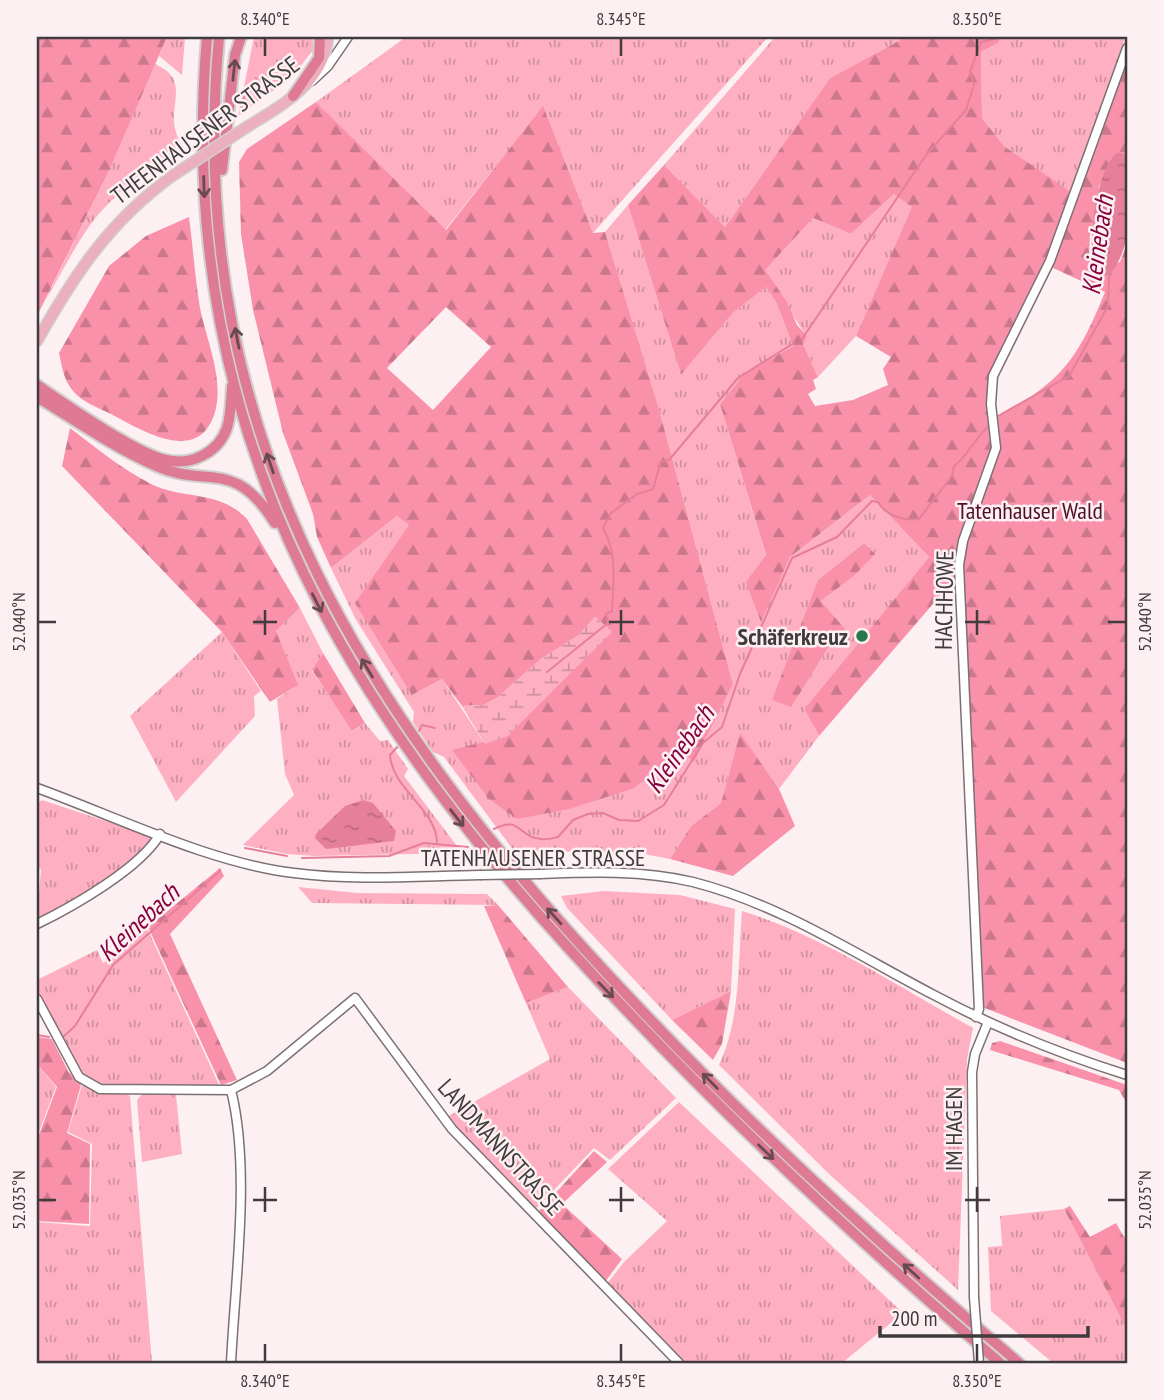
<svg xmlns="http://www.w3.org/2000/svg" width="1164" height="1400" font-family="'PT Sans Narrow',sans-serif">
<defs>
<pattern id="grass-tufts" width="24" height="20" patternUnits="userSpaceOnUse" patternTransform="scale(1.75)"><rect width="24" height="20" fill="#feb0c2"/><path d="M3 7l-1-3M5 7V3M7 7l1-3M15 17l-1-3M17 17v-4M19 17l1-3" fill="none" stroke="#cf909f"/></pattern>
<pattern id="forest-firs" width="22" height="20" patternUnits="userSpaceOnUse" patternTransform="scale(1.75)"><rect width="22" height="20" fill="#fa91ab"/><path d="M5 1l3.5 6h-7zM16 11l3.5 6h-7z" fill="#cc788c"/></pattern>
<pattern id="wetland-marsh" width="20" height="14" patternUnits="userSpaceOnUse" patternTransform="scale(1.75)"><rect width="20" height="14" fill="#feb0c2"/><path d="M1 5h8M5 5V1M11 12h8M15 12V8" fill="none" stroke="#cf909f"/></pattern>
<pattern id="water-ripples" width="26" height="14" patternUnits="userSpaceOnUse" patternTransform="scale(1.75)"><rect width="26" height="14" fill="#e67f99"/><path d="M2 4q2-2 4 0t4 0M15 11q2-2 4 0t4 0" fill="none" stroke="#bc697e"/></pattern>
</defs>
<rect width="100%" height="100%" fill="#fdf0f3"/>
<path fill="url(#grass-tufts)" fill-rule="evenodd" d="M167 37H185L182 75 159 56Z
M254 37H312L314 49 291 78 238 116Z
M406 37H768L593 233 543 107 445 230 316 102Z
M775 37H906L830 78 725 227 664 165Z
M1001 37H1124L1123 52 1071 193 1004 146 982 118 981 52 998 43Z
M155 64C192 80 167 105 176 132 177 137 181 143 184 147 159 164 132 180 110 202 82 229 65 268 45 301L109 171Z
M894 194 913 207 856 336 818 377 803 344 806 336 764 270 813 218 851 234Z
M628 205 681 375 733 313 766 287 776 302 793 346 744 374 720 404 766 556 760 621 790 557 870 495 929 557 804 709 819 736 779 789 740 734 721 803 691 826 670 859 639 853 535 851 528 855H517L444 757 433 752 413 722 414 712 355 618 331 568 397 516 409 525 412 695 442 679 485 744 453 750 635 788 678 749 694 761 733 684 657 402 605 232ZM864 543 874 554 854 576 821 601 846 630 830 645 791 706 818 580Z
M300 608 323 653 312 671 353 731 365 723 380 741 388 740 408 769 404 776 457 846 467 853 315 856 287 854 243 845 294 795 285 774 277 699 297 685 276 631Z
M222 632 261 691 254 696 255 716 176 802 130 716Z
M42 800 151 836 152 843 77 901 37 920 41 869 37 868V804Z
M298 887 357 893 487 894 498 905 312 903Z
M603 891 680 895 735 909 731 991 672 1020 567 908 561 896Z
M742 911C823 936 899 987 973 1028L967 1059 958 1290 829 1174 719 1065C741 1018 738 962 742 911Z
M147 928 220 1087H102L81 1076 60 1043 37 994V980L97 950 103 963Z
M568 987 676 1098 610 1160 594 1148 534 1211 447 1117 550 1059 526 1003Z
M37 1064 56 1087 37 1137Z
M82 1085C97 1090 120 1087 130 1096L152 1363H37V1222L90 1226 92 1144 68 1132Z
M143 1093 176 1095 182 1154 142 1162 137 1100Z
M679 1102 903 1313 842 1363H684L606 1285 624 1262 667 1221 608 1169Z
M1064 1209 1127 1330V1363H1053L991 1311 988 1247 1002 1246 1000 1216Z"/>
<path fill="url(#forest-firs)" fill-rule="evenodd" d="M37 37H167L109 171 37 316Z
M906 37H1001L998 43 981 52 982 118 1004 146 1078 197 1127 61V155L1119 152 1099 186 1098 203 1090 235 1089 254 1094 270 1120 262 1127 244V1063L982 1007 964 583 952 582 819 736 804 709 929 557 870 495 790 557 761 622 746 582 766 555 720 404 744 374 793 346 776 302 766 287 733 313 681 375 628 205 664 165 725 227 830 78ZM894 194 912 207 856 336 891 357 883 369 888 385 853 400 815 406 808 394 816 389 813 380 818 377 803 344 807 336 797 325 787 302 765 270 813 218 851 234ZM1051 267 1105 292C1078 359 1061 383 996 417V377Z
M316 102 446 230 543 106 593 233 605 232 657 402 733 684 694 762 678 749 635 788 569 809 517 819 489 799 452 750 507 736 611 631 595 617 579 635 541 659 497 698 484 705 462 706 442 679 412 695 355 603 409 525 397 516 331 568 317 537 313 514 283 433 253 310 241 234 239 162 247 149ZM446 307 491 347 433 410 387 368Z
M189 217C193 247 195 278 200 308 206 338 223 377 216 408 202 468 143 431 111 414 99 408 82 402 74 392 64 381 62 368 59 353L109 266 146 236Z
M70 428C96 448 122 469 151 484 184 500 220 490 247 519L300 608 276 631 298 685 270 702 222 632 62 466Z
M864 543 875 554 854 576 821 601 846 630 830 645 791 707 772 700 818 580Z
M323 653 365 723 352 731 312 670Z
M740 733 779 789 795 826 733 876 670 859 691 826 721 803Z
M220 868 224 876 170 934 237 1080 221 1085 148 927Z
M498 905 568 987 526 1003 484 906Z
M731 991 722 1044 713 1060 672 1020Z
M37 1037 52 1039 68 1071 81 1085 67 1133 90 1144 89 1224 37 1221V1140L57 1087 37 1064Z
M1000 1041 1127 1085V1104L1119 1090 990 1050 992 1043Z
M594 1151 607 1162 562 1204 622 1259 605 1282 539 1211Z
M1070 1206 1090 1237 1116 1223 1127 1242V1330L1064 1209Z"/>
<path fill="url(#wetland-marsh)" d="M595 617 612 632 507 736 485 744 462 706 484 705 497 698 541 659 579 635Z"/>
<path fill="url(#water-ripples)" d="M1119 152 1127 155C1127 195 1137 244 1109 275L1094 270C1087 245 1096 165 1119 152Z
M363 800 373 803 396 831 394 841 326 849 315 838 316 834 345 806Z"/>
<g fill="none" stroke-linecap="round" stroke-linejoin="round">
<path stroke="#e67f99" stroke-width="2" d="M37 39 54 37
M802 339 926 155 966 110 974 85 970 72 981 42 1003 37
M998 416 1069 376 1108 306 1109 275
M547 672 608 623 606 614 612 611C613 583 618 554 603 528L611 513 637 494 653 489 661 462 669 460 738 378 794 343
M419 731 422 725 435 728
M400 744 390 755C392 789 436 809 437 842
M494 829C520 815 518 837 541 839 546 840 553 838 558 837L573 820 588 814 603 813 619 820 638 821 664 805 703 743 722 727 740 674 792 558 837 537 872 501 878 502C886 516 904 521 919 519L952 476 954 466C966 459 976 436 990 425
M245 848 287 856
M302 858 389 856 424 843 468 847
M37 1035 49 1037
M62 1038 75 1026 113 965 220 871"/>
<defs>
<path id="minor" d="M312 81 328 66 348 37
M37 788C117 817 210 863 294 873 355 881 418 876 480 875
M540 874C591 872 642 870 693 882 779 904 854 953 932 994 994 1027 1060 1054 1127 1075
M37 924C72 907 141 868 160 834
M37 999 79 1077 100 1089 231 1090C251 1170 235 1280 231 1363
M976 1017 979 1009 959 565 963 541 996 448 991 404 993 376 1050 261 1127 48
M231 1090 267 1071 355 998 452 1129 679 1363
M974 1297 972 1072 975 1054 988 1022"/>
<path id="major" d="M236 134C275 108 323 88 328 37
M37 341C75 274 109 222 172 176"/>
<path id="highway" d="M207 37C172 446 358 730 629 1013 746 1137 871 1252 1000 1363
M219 37C181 444 376 733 645 1014 763 1138 889 1253 1019 1363
M293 96 319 58 320 37
M222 170 235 55 241 37
M37 385C65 404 135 453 166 460 191 466 218 453 227 428 231 415 231 400 232 386
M37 397C75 420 113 447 154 465 208 490 233 456 275 523"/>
</defs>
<use href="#minor" stroke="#7b7072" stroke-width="11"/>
<use href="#major" stroke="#d1d0d0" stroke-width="13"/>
<use href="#highway" stroke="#d1d0d0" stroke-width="14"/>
<use href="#minor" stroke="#fff" stroke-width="8"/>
<use href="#major" stroke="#ebafbe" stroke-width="10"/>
<use href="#highway" stroke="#de7a93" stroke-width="10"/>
<defs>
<path id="minor-bridge" d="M480 875 540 874
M974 1297 979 1363"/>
<path id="major-bridge" d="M172 176 236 134"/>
</defs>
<use href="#minor-bridge" stroke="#7b7072" stroke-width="11" stroke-linecap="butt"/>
<use href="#major-bridge" stroke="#d1d0d0" stroke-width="13" stroke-linecap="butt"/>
<use href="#minor-bridge" stroke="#fff" stroke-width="8"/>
<use href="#major-bridge" stroke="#ebafbe" stroke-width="10"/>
</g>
<defs><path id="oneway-shaft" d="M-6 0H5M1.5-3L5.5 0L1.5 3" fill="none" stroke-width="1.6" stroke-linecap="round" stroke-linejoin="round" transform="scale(1.75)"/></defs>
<g stroke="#684b52">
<use href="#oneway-shaft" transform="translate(234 70) rotate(-84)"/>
<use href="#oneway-shaft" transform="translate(204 187) rotate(88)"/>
<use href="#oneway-shaft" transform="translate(237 338) rotate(-101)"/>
<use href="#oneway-shaft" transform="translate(270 463) rotate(-109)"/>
<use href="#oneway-shaft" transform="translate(317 603) rotate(63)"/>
<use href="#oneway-shaft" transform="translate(367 668) rotate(-121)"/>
<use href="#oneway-shaft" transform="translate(457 818) rotate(52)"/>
<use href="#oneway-shaft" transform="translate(554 916) rotate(-132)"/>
<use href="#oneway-shaft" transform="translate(606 990) rotate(46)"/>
<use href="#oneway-shaft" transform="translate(710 1081) rotate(-135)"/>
<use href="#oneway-shaft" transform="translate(766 1152) rotate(44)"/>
<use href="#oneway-shaft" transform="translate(911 1271) rotate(-138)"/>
</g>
<path fill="none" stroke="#403b3c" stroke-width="2.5" d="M265 38V56M621 38V56M977 38V56M265 610V635M621 610V635M977 610V635M38 622H56M253 622H277M609 622H634M965 622H990M1108 622H1126M265 1187V1212M621 1187V1212M977 1187V1212M38 1200H56M253 1200H277M609 1200H634M965 1200H990M1108 1200H1126M265 1344V1362M621 1344V1362M977 1344V1362"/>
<circle fill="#26784a" stroke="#fdf0f3" stroke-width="2.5" cx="862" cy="636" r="7"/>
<g text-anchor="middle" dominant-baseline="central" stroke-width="5" stroke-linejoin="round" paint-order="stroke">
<g font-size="24" fill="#403b3c" stroke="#fdf0f3">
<text transform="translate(205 130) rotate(-37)">THEENHAUSENER STRASSE</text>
<text transform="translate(944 600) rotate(-89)">HACHHOWE</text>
<text x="533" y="857">TATENHAUSENER STRASSE</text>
<text transform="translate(953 1129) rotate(-90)">IM HAGEN</text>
<text transform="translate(501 1147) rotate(48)">LANDMANNSTRASSE</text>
</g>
<g font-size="24" fill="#4f0f26" stroke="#fdf0f3">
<text x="1030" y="510">Tatenhauser Wald</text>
</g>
<g font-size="24" font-weight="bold" fill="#403b3c" stroke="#fdf0f3" text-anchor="end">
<text x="848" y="636">Schäferkreuz</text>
</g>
<g font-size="26" font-style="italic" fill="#86023d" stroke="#fdf0f3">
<text transform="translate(1097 245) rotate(-82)">Kleinebach</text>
<text transform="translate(679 749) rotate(-55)">Kleinebach</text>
<text transform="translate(138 922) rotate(-43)">Kleinebach</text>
</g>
</g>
<rect width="1164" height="1400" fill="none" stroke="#fdf0f3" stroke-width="77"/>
<path d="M880 1326v10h208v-10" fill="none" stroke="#403b3c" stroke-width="3.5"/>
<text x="891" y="1326" font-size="21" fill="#403b3c" stroke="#fdf0f3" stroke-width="5" paint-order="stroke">200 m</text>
<rect x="38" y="38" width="1088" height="1324" fill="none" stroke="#403b3c" stroke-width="2.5"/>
<g font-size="18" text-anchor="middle" fill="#403b3c">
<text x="265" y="25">8.340°E</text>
<text x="621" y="25">8.345°E</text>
<text x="977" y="25">8.350°E</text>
<text transform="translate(19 622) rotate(-90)" y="6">52.040°N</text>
<text transform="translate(1145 622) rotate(-90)" y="6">52.040°N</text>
<text transform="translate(19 1200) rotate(-90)" y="6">52.035°N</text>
<text transform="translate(1145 1200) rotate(-90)" y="6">52.035°N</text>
<text x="265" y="1387">8.340°E</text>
<text x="621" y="1387">8.345°E</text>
<text x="977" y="1387">8.350°E</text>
</g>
</svg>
